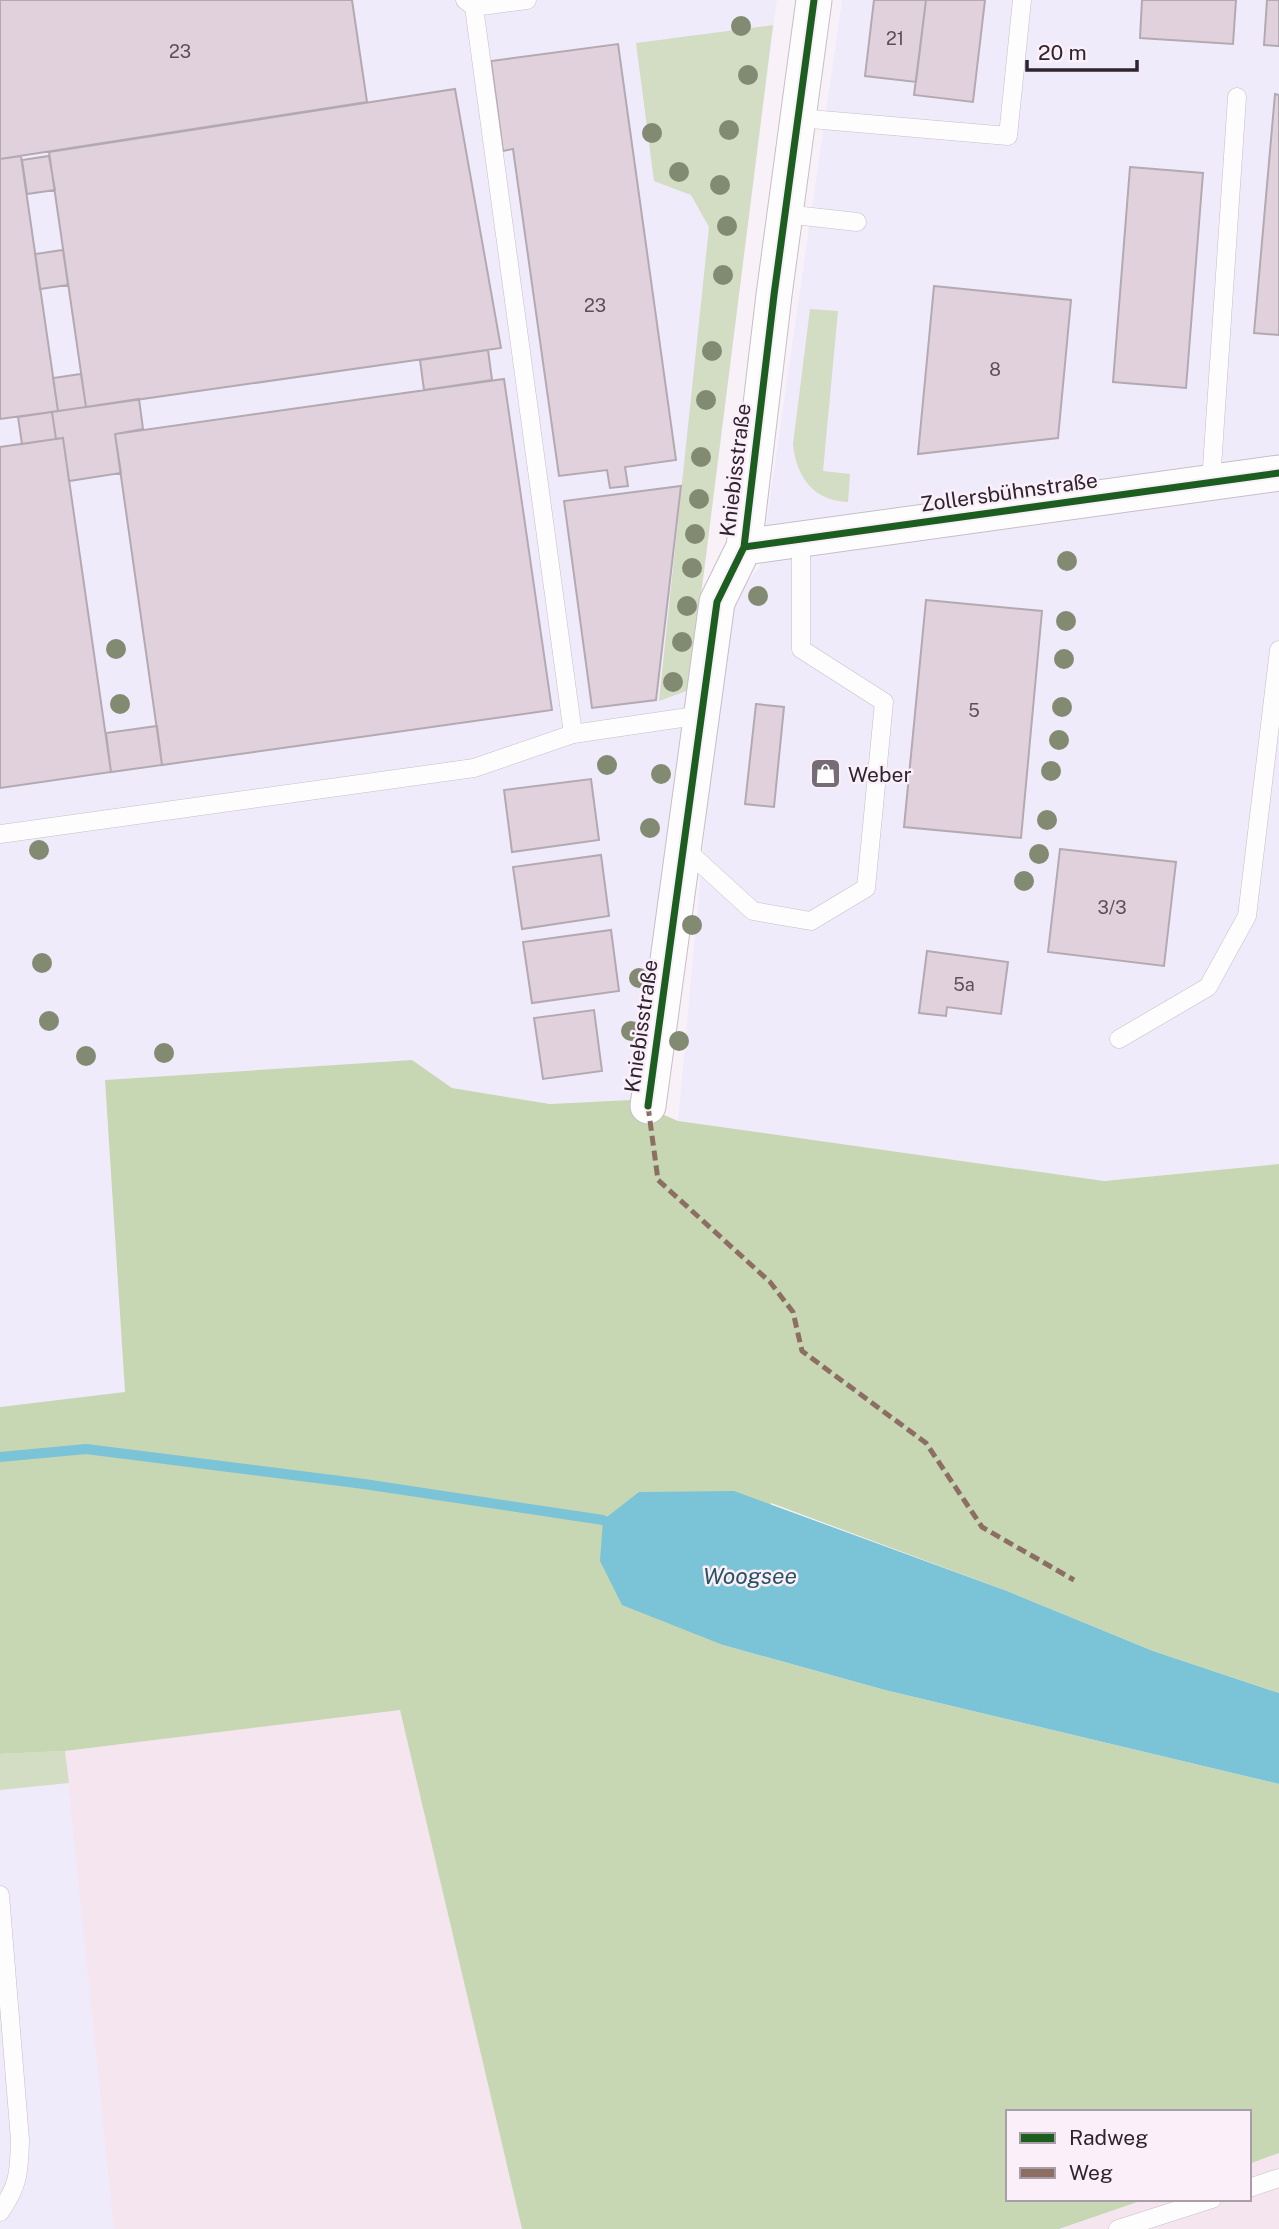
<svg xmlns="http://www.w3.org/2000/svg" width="1279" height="2229" font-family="'Public Sans',sans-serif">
<rect width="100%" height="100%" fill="#f8f2f8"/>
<path fill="#f4e5ef" d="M400 1709 522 2229H109L65 1751Z
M1279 2153V2229H1059L1146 2199H1249V2164Z"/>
<path fill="#f0ebfa" d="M0 0H777L689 690 630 1100 550 1104 452 1088 411 1060 105 1080 125 1393 0 1407Z
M842 0H1279V1164L1104 1181 678 1121 725 610 760 566Z
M65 1751 114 2229H0V1754Z"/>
<path fill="#d2ddc4" d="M773 25 689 690 659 701 709 227 691 195 654 181 636 43Z
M810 309 838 311 823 471 850 474 848 502C813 501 796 476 793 444Z
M65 1751 69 1783 0 1790V1754Z"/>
<path fill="#c7d7b3" d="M412 1060 452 1088 550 1104 630 1100 678 1121 1104 1181 1279 1164V1693L1153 1651 1007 1591 771 1503 723 1645 885 1690 1279 1784V2153L1249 2164V2112H1008V2199H1146L1059 2229H522L400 1710 65 1751 0 1754V1407L125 1392 105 1080Z"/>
<path fill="#7bc3d7" d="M734 1491 1007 1591 1153 1651 1279 1693V1784L885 1690 723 1645 622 1605 600 1561 603 1520 639 1492Z"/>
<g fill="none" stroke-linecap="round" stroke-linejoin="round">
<path stroke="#7bc3d7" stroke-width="10" d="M0 1457 86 1449 364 1484 603 1520"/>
</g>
<path fill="#e1d1dd" stroke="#b3aab1" stroke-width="2" d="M0 0H352L367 102 0 159Z
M874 0H926L916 82 865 76Z
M926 0H985L973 102 914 95Z
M1142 0H1236L1233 44 1140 38Z
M1267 0H1279V46L1264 45Z
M618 44 676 460 625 467 628 486 610 488 607 470 559 476 513 149 503 151 491 61Z
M455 89 501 348 86 407 49 152Z
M1275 94 1279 95V335L1254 333Z
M21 156 58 411 0 419V159Z
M49 156 55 190 27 194 22 160Z
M1130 167 1203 173 1186 388 1113 382Z
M63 250 68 285 40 289 35 254Z
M934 286 1071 300 1058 438 918 454Z
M488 350 492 380 424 390 420 360Z
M81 374 86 407 58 411 53 378Z
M504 379 552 710 162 765 115 434Z
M139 399 143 429 115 434 121 473 69 481 63 438 56 439 52 412Z
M52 412 56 439 22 444 18 417Z
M63 438 111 772 0 788V447Z
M681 486 656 700 592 708 564 501Z
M926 600 1042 611 1021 838 904 827Z
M756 704 784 707 774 807 745 804Z
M157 726 162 765 111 772 106 733Z
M591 779 599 840 512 852 504 790Z
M1060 849 1176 862 1164 966 1048 952Z
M601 855 609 916 522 929 513 867Z
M611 930 619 991 532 1003 523 942Z
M927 951 1008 962 1001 1014 947 1007 946 1016 919 1013Z
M594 1010 602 1071 543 1079 534 1018Z"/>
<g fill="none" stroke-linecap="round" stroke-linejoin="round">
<defs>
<path id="lane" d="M465 0 474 7 573 734
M474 7 527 0
M799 118 1008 136 1022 0
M785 214 857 222
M1211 482 1237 97
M0 834 474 768 573 734 702 715
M684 848 753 911 811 921 866 888 884 702 801 649V539
M1119 1039 1208 987 1247 916 1279 650
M0 1895 20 2140C19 2172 19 2185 0 2212
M1249 2188 1279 2178
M1118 2229 1212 2199"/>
<path id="street" d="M744 547 1279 473
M648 1106 717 602 744 547 774 295 814 0"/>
</defs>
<use href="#lane" stroke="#c7bec6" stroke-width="19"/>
<use href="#street" stroke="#c7bec6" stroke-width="37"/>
<use href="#lane" stroke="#fefdfe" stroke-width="18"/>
<use href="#street" stroke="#fefdfe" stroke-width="35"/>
<path stroke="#8d6e63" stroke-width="5" stroke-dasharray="10 5" stroke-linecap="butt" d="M648 1106 658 1180 770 1282 793 1312 802 1351 926 1443 982 1527 1074 1580"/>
<defs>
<path id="cycleway" d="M744 547 1279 473
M648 1106 717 602 744 547 774 295 814 0"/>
</defs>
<use href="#cycleway" stroke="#fbeffa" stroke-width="11"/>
<use href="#cycleway" stroke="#1b5e20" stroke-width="7"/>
</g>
<g fill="#828b71">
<circle cx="741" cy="26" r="10"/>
<circle cx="748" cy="75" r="10"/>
<circle cx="729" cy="130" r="10"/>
<circle cx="652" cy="133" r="10"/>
<circle cx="679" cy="172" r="10"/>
<circle cx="720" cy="185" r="10"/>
<circle cx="727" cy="226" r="10"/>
<circle cx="723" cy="275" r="10"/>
<circle cx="712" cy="351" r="10"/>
<circle cx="706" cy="400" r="10"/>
<circle cx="701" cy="457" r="10"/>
<circle cx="699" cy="499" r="10"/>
<circle cx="695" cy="534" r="10"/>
<circle cx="1067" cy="561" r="10"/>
<circle cx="692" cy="568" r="10"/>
<circle cx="758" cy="596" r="10"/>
<circle cx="687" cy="606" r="10"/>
<circle cx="1066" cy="621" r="10"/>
<circle cx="682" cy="642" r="10"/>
<circle cx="116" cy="649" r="10"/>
<circle cx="1064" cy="659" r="10"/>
<circle cx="673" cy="682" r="10"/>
<circle cx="120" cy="704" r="10"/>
<circle cx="1062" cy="707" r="10"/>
<circle cx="1059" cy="740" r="10"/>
<circle cx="607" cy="765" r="10"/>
<circle cx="1051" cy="771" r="10"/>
<circle cx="661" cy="774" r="10"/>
<circle cx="1047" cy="820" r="10"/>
<circle cx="650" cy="828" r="10"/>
<circle cx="39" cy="850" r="10"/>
<circle cx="1039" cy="854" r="10"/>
<circle cx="1024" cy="881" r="10"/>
<circle cx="692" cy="925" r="10"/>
<circle cx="42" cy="963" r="10"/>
<circle cx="639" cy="978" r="10"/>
<circle cx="49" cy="1021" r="10"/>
<circle cx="631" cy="1031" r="10"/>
<circle cx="679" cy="1041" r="10"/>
<circle cx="164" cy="1053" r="10"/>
<circle cx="86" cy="1056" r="10"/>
</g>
<defs>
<symbol id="shop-square" viewBox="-11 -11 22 22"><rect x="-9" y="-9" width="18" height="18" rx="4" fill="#756c75" stroke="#fbeffa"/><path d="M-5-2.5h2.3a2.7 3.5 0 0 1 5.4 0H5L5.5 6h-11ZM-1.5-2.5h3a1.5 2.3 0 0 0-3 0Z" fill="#fff"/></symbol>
</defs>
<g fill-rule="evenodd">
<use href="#shop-square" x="808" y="756" width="35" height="35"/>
</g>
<g text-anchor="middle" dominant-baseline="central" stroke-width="5" stroke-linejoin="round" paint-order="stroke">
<g font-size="18" fill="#5c4f5a">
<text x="895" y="38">21</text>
<text x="180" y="51">23</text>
<text x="595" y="305">23</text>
<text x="995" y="369">8</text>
<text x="974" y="710">5</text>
<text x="1112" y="907">3/3</text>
<text x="964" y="984">5a</text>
</g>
<g font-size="21" fill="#2f242e" stroke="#fbeffa">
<text transform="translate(735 470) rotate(-83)">Kniebisstraße</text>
<text transform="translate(1009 492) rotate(-8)">Zollersbühnstraße</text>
<text transform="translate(641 1026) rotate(-82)">Kniebisstraße</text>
</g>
<g font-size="21" fill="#2f242e" stroke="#fbeffa" text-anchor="start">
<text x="848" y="774">Weber</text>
</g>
<g font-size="23" font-style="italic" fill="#285460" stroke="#fbeffa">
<text x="750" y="1575">Woogsee</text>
</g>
</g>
<rect x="1006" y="2110" width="245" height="91" fill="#fbeffa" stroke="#a99ea8" stroke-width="2"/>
<rect x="1020" y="2133" width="35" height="10" fill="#1b5e20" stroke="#a99ea8" stroke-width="2"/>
<text x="1069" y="2145" font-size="21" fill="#2f242e">Radweg</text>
<rect x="1020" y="2168" width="35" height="10" fill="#8d6e63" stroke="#a99ea8" stroke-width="2"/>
<text x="1069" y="2180" font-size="21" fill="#2f242e">Weg</text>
<path d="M1027 60v10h110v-10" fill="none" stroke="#2f242e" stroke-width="3.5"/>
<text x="1038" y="60" font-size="21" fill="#2f242e" stroke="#fbeffa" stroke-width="5" paint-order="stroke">20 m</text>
</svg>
